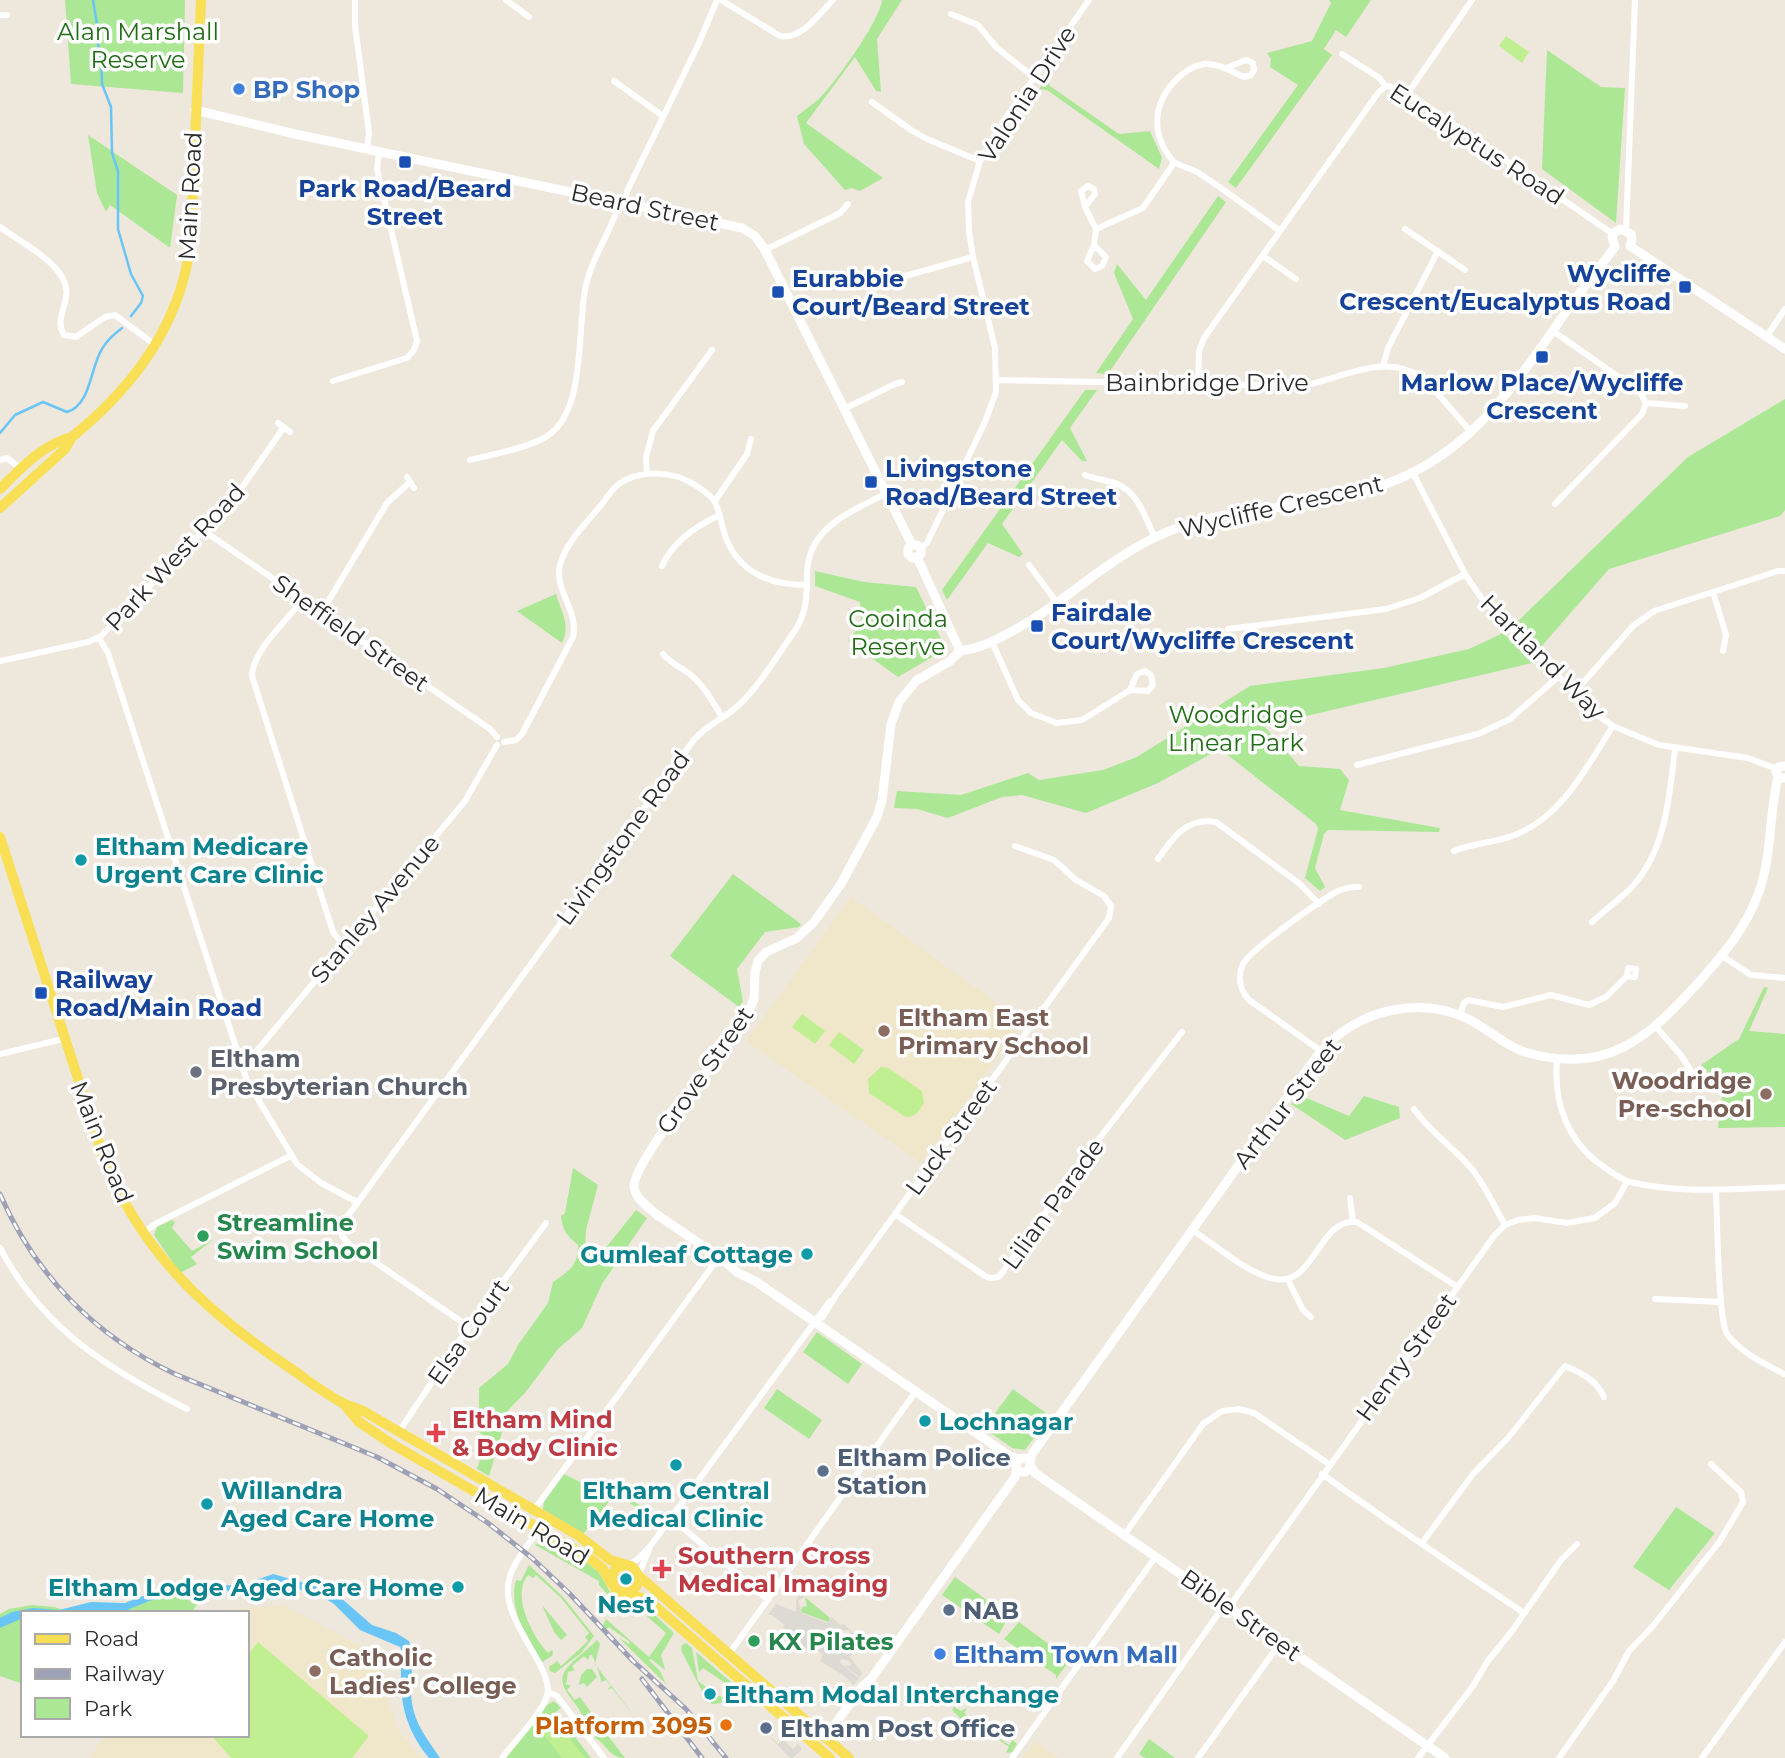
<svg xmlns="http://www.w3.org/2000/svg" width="1785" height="1758" font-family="Montserrat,sans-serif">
<rect width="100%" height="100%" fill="#eee7dc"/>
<path fill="#f0e7cb" d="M851 897 1023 1022 921 1163 746 1041Z
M281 1605 381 1656 383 1687 399 1731 421 1758H89L105 1735H247V1613H191Z
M1035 1741 1059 1758H1023Z"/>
<path fill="#abe795" d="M65 0H185L183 93 71 84Z
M882 0H902L877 39 881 92 876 91 855 57 806 123 883 178 860 191 852 188 845 190 804 144 797 116C804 110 812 105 819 99 835 83 880 21 882 0Z
M1329 0H1371L1346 37 1336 30 1324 49 1332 55 1236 188 1228 182 1298 85 1270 67 1271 59 1267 53 1312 41 1331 3Z
M1547 50 1601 87 1625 88 1616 223 1542 169Z
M1046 79 1050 86 1119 134 1150 131 1162 158 1159 169 1047 90 1039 89Z
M88 135 177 195 170 248 110 205 106 212 97 193Z
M1218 196 1226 202 1108 374 1096 373 1133 319 1114 273 1117 264 1146 300Z
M1085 390H1097L1070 428 1087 461H1082L1062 440 1002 524 1023 554 1019 557 988 543 947 600 942 590Z
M1785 399V510L1780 516 1609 569 1540 648 1515 624 1688 457Z
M815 571 864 582 916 587 946 649 898 677 848 641 861 624 860 602 815 586Z
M556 594C561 612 571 624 562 643L517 611Z
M1503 633 1532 663 1264 726 1299 766 1340 769 1349 780 1340 810 1440 828 1439 832 1328 830 1324 834 1315 868 1325 887 1320 891 1305 878 1318 829 1316 824 1220 749 1158 783 1086 813 1022 795 1002 797 948 818 917 809 894 808 897 791 961 795 1028 773 1039 780 1103 770 1137 757 1250 686 1384 668 1469 649Z
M733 874 801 924 799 927 765 932 737 969 743 1001 739 1007 670 956Z
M1764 987 1768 988 1749 1031 1785 1034V1127L1718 1128 1723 1089 1709 1079 1707 1070 1701 1065 1739 1039Z
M1302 1096 1349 1116 1364 1096 1399 1107 1400 1118 1345 1140 1291 1104Z
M573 1168 598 1185 586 1230 585 1250 597 1259 636 1210 647 1218 602 1284 582 1328 558 1349 525 1393 509 1409 489 1476 477 1469 487 1438 479 1432V1388L508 1364 518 1345 548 1303 553 1282C568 1272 579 1265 578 1245 567 1236 563 1231 561 1216L565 1213Z
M172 1220 175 1222 172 1228 192 1251 214 1239 191 1257 197 1264 180 1273 154 1235 157 1227Z
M817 1332 862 1364 848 1384 803 1352Z
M777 1389 822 1420 809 1439 764 1408Z
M1013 1389 1050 1416 1025 1450 1012 1448 984 1428Z
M564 1474 612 1498 619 1491 659 1519 652 1529 642 1524 647 1514 623 1499 620 1503 611 1499 583 1534 543 1509 544 1502Z
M1676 1507 1715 1533 1669 1590 1633 1567Z
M541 1541 548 1542 587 1563 598 1571 613 1597 611 1598 599 1585V1581L535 1545Z
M529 1565 564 1598 594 1636 581 1653 555 1673 550 1671 549 1667 557 1661 561 1666 588 1641 585 1637 589 1633 561 1598 536 1575 533 1578 528 1575C511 1595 532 1636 548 1653L552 1650 553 1652 552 1656 542 1662C527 1638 508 1609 516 1580L521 1581Z
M955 1577 1009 1616 999 1634 942 1595Z
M209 1588 191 1613H23V1684L0 1676V1614L9 1609 32 1605 54 1607 68 1611 115 1608 147 1595Z
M805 1597 830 1618 828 1622 801 1612 802 1607 807 1606Z
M621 1599 640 1601 674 1633 661 1655 665 1670 651 1659 649 1660 660 1671 666 1684 619 1638 629 1644 630 1642 609 1627 606 1629 603 1625 606 1619 649 1657 666 1633 632 1603 628 1602 618 1614 621 1609 617 1605 614 1609 613 1607Z
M542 1605 567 1635 561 1640 554 1632Z
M1019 1622 1070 1660 1056 1679V1675L1004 1639Z
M597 1640 600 1644 595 1664 637 1720 612 1688 607 1690 611 1686 606 1680 601 1682C602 1678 593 1657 592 1655H590L588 1660 584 1656 572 1666 575 1670 568 1672 566 1685H571L567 1690 575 1700 580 1697 595 1718 594 1720 583 1722C584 1703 549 1688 568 1667 576 1657 588 1650 597 1640Z
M686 1643 692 1648 698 1681 718 1696 725 1697 721 1703 712 1704 704 1695 681 1650 682 1645Z
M696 1652 738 1688 737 1693 733 1695 727 1691 730 1686 703 1668 699 1672Z
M587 1669H592L597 1677 587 1687 584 1683 579 1685 581 1675Z
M554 1701 561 1708 556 1712 591 1758H506L547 1705Z
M954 1707 961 1711 967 1708 964 1713 1009 1745 1013 1740 1017 1744 1012 1752 1008 1753 1006 1752 1009 1747 965 1716 961 1719 952 1710Z
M603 1723 607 1724 603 1729 625 1758C609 1758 608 1745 595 1738L597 1730Z
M1149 1739 1175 1758H1145L1139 1754Z"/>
<path fill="#c0ef91" d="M1506 36 1529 52 1522 63 1499 46Z
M802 1014 825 1031 815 1044 792 1027Z
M839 1032 864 1050 854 1064 829 1045Z
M881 1067 888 1068 922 1091 924 1103C918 1112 915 1119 904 1116L869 1093 868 1079Z
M258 1642 369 1736 352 1758H231L211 1735H247V1656Z
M556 1720 585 1758H562L541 1731Z"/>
<path fill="#dddad3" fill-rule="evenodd" d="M800 1593 805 1597 798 1600 802 1613 827 1623 832 1617 840 1625 844 1624 855 1635 869 1641 867 1643 862 1640 850 1657 862 1673 860 1677 845 1666 851 1665 850 1661 842 1659 839 1662 859 1678 853 1686 852 1683 843 1675 820 1661 823 1655 818 1651 815 1654 802 1646 797 1643 799 1639 783 1628 785 1625 772 1615H768L776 1604 796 1612V1601ZM849 1630 854 1651 844 1653 840 1631Z
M768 1735 778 1744 783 1740 793 1749 798 1744 802 1749 793 1758H790Z"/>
<path fill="#69c5f5" d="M273 1574 333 1591 372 1625 396 1633 409 1641C416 1656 409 1685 412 1703 415 1724 428 1740 440 1758H429C401 1723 399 1695 402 1652L400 1647 360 1630 334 1604 326 1599 293 1587 276 1585 267 1587 254 1597 230 1591 183 1593 149 1601 122 1612 23 1613V1618L0 1628V1618L12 1612 33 1608 59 1610 91 1602 125 1603 158 1590 176 1586 242 1585Z"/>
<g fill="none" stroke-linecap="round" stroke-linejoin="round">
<path stroke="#69c5f5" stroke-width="2.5" d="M93 0 97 24 95 33 101 56 102 84 111 107 112 153 118 171V229L131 274 143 296 141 303 131 316
M0 433 15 415 43 402 67 412C91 405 90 368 102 349 107 340 114 334 122 328"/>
<path stroke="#fff" stroke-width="6" d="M355 0V25L369 133 367 149
M506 0 529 17
M721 0 780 36C802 40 819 14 833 0
M951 14 978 25 997 48 1035 78
M0 15H7
M1342 54 1378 77 1386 86 1393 87 1408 93 1613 234
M1226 68 1246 60 1253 63 1254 70 1251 75 1244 77C1231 72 1220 63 1204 64 1191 66 1181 74 1173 83 1152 107 1152 136 1173 161 1178 166 1190 168 1197 172 1225 190 1253 211 1280 231
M614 81 663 116
M1408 93 1472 0
M872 102 911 130 927 139 980 161
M1088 186 1094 189 1095 194 1085 207 1081 191Z
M624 202 628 189 699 43 717 0
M1085 207 1096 229 1094 245 1087 261 1095 269 1102 266 1106 257 1094 245
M0 227C21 243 72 267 66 297 64 310 56 323 64 335L76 337 105 317 115 315 155 345
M1096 229 1143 208 1174 163
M1405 229 1465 270
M1626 230 1635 0
M765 250 840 213 848 204
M1263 256 1296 279
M897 285 905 276 973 257
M1553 331 1640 392 1646 403 1642 414 1555 504
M1767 336 1785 309
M1383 366 1388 348 1438 251
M997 380 1301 386C1343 379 1382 351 1424 378L1471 432
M333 381 407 358 414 350 417 341 377 169 379 152
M1198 385 1199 351 1204 338 1378 93 1386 86
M1646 403 1685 406
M844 409 895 384 902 382
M278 423 290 432
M0 460 7 458 20 468
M470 460C493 454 520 450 542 439 588 417 576 329 586 285 592 256 612 231 620 201
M1413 473 1465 574 1484 602 1595 713 1613 726 1659 745 1748 758 1777 769
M647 474 646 457 653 431 712 350
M1085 475C1095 479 1107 480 1117 484 1138 492 1146 519 1155 538
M407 477 414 488
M715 501 747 454 751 439
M204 531 291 591 301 602 323 610 336 623 490 729 497 737
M921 548 927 543 985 422 996 392 995 348 973 257 969 231 968 202 980 161 1004 120 1089 0
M1029 565 1058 604
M662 566C673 542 694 527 718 516
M1713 592 1726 635 1723 651
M301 602C286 621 252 652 252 676L333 932 344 946
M323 610 387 503 410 482
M1228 629 1386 609 1420 598 1465 574
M99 638 108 653 247 1081 297 1164 321 1183 357 1202
M992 642 1018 700 1031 713 1057 723 1082 720 1130 690 1137 674 1145 671 1151 675 1153 685 1148 691 1130 690
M663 654C671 664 681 667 691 675 704 686 713 702 722 717
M0 661 88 642 101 636 234 499 284 427
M1574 693 1633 626 1654 611 1778 571H1785
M504 742 516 740 522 734 573 637C579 610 554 591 560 565 566 542 587 522 602 504 607 497 612 489 619 484 640 469 674 471 695 485 701 489 712 496 715 502 720 513 722 527 726 538 740 574 771 585 807 585
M1357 765 1478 734 1510 719 1558 677
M1454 851C1473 843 1493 843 1512 836 1562 818 1586 768 1613 726
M1158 859C1173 837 1187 817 1216 822L1300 884 1319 904
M1592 922C1604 911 1617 901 1629 890 1666 853 1669 798 1675 749
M1722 956 1751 975 1785 978
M1460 1015 1464 1003 1468 1000 1503 1007 1551 995 1589 1005 1606 997 1627 976 1628 968 1636 969 1635 977 1627 976
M1656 1027 1680 1054 1695 1077
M1321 1051 1249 1000C1240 990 1237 977 1243 964 1251 949 1321 900 1338 891 1345 888 1352 887 1359 887
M0 1054 63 1039
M1557 1059C1553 1104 1568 1144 1607 1169 1614 1174 1622 1180 1630 1182 1680 1194 1734 1189 1785 1187
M240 1061 255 1053 465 801 497 745
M1414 1109C1430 1132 1453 1147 1471 1168 1485 1185 1494 1206 1505 1225
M1716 1190C1717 1212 1718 1321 1727 1334 1741 1353 1764 1363 1784 1374
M1350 1198 1353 1222
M895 1214 985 1276 990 1278 999 1277 1098 1140 1182 1032
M1192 1230C1216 1245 1240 1268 1267 1277 1316 1294 1315 1218 1357 1222L1456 1286
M143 1233 157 1223 290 1156
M0 1248C43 1329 108 1369 187 1409
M1288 1280 1303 1310 1311 1317
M1655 1299 1720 1302
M815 1321 822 1318 835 1297 1109 918 1111 906 1104 896 1076 880 1054 860 1015 846
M469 1327 349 1244 342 1236V1224L693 741C706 725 724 719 739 705 760 685 777 656 794 632 806 615 807 598 807 577 806 528 849 513 885 494
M398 1433 460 1340 546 1223
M1322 1474C1389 1522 1456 1568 1524 1613
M534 1510 719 1257
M671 1518 768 1600
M1125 1534 1203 1424 1222 1411 1239 1409 1254 1413 1329 1464
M1422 1543 1473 1474 1508 1438 1565 1366C1582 1373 1596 1380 1604 1397
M628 1565 638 1559 651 1545 830 1301
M639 1574 650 1547
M1229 1607 1494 1236 1505 1225 1518 1220 1534 1218 1567 1223 1595 1218 1615 1203 1627 1182
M729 1654 916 1391
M548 1692 557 1696 604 1758
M502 1758C514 1742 541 1715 547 1696 555 1666 499 1621 509 1580 513 1561 529 1545 539 1529
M1012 1758 1156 1556
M1117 1758 1225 1604
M1198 1758 1280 1643
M1418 1758 1473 1686 1487 1662 1512 1631 1561 1560 1577 1544
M1559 1758 1613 1681 1629 1651 1653 1626 1720 1541 1743 1502 1741 1492 1711 1464
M1702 1758 1785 1642"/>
<path stroke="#fff" stroke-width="9" d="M195 110 295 134 742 228 755 236 765 250 912 545
M1630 246 1785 349
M1615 247 1612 237 1615 232 1620 229 1631 234 1632 240 1630 246
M912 545 908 548V554L912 558 917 557
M912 545H917L921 548V554L917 557
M917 557 960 651
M960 651C977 649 990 643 1005 635 1059 608 1101 563 1156 537 1218 507 1276 512 1341 497 1454 473 1499 408 1561 319 1578 294 1597 271 1615 247
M1785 766 1779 767 1776 772 1779 778H1785
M656 1214 722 1259 738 1273 755 1281 1011 1457 1021 1459
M658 1216C650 1208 636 1200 634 1187 631 1164 729 1044 747 1016L754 999 755 972 758 961 766 952 797 938 814 922 841 884 877 817 882 800 891 724 899 702 916 681 950 661 960 651
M1016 1465a7 7 0 1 1 14 0a7 7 0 1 1-14 0Z
M1030 1463 1032 1454 1291 1092C1304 1075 1315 1056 1330 1042 1364 1011 1415 998 1459 1015 1484 1024 1503 1046 1528 1053 1607 1075 1648 1038 1698 983 1723 955 1746 928 1759 892 1772 855 1769 814 1778 777
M1030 1465 1035 1473 1445 1758
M826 1737 861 1688 871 1679 1015 1477 1017 1467"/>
<path stroke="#f8df56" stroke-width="10" d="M0 489C20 469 43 444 72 437 135 386 183 321 191 238L201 0
M0 508 65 449 72 437
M0 837 103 1156C140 1251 205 1311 287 1366 305 1378 322 1392 341 1402 348 1406 357 1408 365 1412L579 1536 610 1560 631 1566C648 1579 633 1601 615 1589L611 1578 616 1568 625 1565
M343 1403 359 1422 392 1444 588 1557 603 1569 611 1583
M639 1576 849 1758
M626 1593 648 1600 830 1758"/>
<defs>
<path id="rail" d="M0 1194C35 1275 95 1336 175 1374L377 1457 437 1489 488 1523 532 1558 569 1593 633 1661 686 1709 726 1758
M642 1679 702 1758"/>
</defs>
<use href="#rail" stroke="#9ea0b6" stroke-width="5"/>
<use href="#rail" stroke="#fff" stroke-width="2.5" stroke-dasharray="8" stroke-linecap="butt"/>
</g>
<g fill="#3f7fe0" stroke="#fff" stroke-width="2.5">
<circle cx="239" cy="89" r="7"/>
<circle cx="940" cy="1654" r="7"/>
</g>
<g fill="#1a4fb4" stroke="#fff" stroke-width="2.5">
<rect x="398" y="155" width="14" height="14" rx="3.5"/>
<rect x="1678" y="280" width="14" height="14" rx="3.5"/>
<rect x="771" y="285" width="14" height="14" rx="3.5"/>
<rect x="1535" y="350" width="14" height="14" rx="3.5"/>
<rect x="864" y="475" width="14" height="14" rx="3.5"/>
<rect x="1030" y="619" width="14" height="14" rx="3.5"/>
<rect x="34" y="986" width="14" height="14" rx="3.5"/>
</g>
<g fill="#0f9aa8" stroke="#fff" stroke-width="2.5">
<circle cx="81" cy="860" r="7"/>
<circle cx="807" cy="1254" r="7"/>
<circle cx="925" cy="1421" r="7"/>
<circle cx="676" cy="1465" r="7"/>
<circle cx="207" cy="1504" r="7"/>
<circle cx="626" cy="1579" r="7"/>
<circle cx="458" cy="1587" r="7"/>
<circle cx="710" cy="1694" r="7"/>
</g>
<g fill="#8d6e63" stroke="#fff" stroke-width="2.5">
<circle cx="884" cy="1031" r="7"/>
<circle cx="1766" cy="1094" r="7"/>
<circle cx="315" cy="1671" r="7"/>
</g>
<circle fill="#6b7280" stroke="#fff" stroke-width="2.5" cx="196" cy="1072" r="7"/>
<g fill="#2e9e5b" stroke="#fff" stroke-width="2.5">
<circle cx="203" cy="1236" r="7"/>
<circle cx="754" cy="1641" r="7"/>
</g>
<g fill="#e0444e" stroke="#fff" stroke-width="2.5">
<path d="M432.5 1422.5h7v7h7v7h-7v7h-7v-7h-7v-7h7z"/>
<path d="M658.5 1558.5h7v7h7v7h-7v7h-7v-7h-7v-7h7z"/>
</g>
<g fill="#5c6f8a" stroke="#fff" stroke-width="2.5">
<circle cx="823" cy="1471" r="7"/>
<circle cx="949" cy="1610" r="7"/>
<circle cx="766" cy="1728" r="7"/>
</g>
<circle fill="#e8710a" stroke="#fff" stroke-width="2.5" cx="726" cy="1725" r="7"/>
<g text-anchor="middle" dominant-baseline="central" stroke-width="7" stroke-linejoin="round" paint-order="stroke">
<g font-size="24" fill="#216d16" stroke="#fff">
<text x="138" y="31">Alan Marshall<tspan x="138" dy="28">Reserve</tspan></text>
<text x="898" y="618">Cooinda<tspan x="898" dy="28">Reserve</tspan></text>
<text x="1236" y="714">Woodridge<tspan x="1236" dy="28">Linear Park</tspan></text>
</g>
<g font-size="24" font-weight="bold" fill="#366cbe" stroke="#fff" text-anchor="start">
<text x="253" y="89">BP Shop</text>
<text x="954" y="1654">Eltham Town Mall</text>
</g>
<g font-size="24" fill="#2b2b2b" stroke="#fff">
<text transform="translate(1027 94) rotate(-57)">Valonia Drive</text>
<text transform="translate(1477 144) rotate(33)">Eucalyptus Road</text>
<text transform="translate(190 196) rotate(-87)">Main Road</text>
<text transform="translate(645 207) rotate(12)">Beard Street</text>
<text x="1207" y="382">Bainbridge Drive</text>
<text transform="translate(1281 506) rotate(-13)">Wycliffe Crescent</text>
<text transform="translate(175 557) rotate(-47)">Park West Road</text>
<text transform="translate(351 633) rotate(35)">Sheffield Street</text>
<text transform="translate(1543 657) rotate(45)">Hartland Way</text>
<text transform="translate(623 838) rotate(-54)">Livingstone Road</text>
<text transform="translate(375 909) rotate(-50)">Stanley Avenue</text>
<text transform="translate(705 1070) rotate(-55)">Grove Street</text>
<text transform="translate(1287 1103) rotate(-52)">Arthur Street</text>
<text transform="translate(951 1137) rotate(-54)">Luck Street</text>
<text transform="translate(102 1142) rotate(68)">Main Road</text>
<text transform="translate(1053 1204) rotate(-54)">Lilian Parade</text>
<text transform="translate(468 1332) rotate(-55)">Elsa Court</text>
<text transform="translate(1406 1357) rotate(-54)">Henry Street</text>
<text transform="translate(532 1526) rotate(31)">Main Road</text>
<text transform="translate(1241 1615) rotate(35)">Bible Street</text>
</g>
<g font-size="24" font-weight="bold" fill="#164399" stroke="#fff" text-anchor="start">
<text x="405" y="188" text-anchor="middle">Park Road/Beard<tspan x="405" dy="28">Street</tspan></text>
<text x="1671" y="273" text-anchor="end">Wycliffe<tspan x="1671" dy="28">Crescent/Eucalyptus Road</tspan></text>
<text x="792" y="278">Eurabbie<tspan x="792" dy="28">Court/Beard Street</tspan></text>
<text x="1542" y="382" text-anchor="middle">Marlow Place/Wycliffe<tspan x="1542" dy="28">Crescent</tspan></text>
<text x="885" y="468">Livingstone<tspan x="885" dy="28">Road/Beard Street</tspan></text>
<text x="1051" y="612">Fairdale<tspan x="1051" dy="28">Court/Wycliffe Crescent</tspan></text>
<text x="55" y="979">Railway<tspan x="55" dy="28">Road/Main Road</tspan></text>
</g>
<g font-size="24" font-weight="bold" fill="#0d838f" stroke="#fff" text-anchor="start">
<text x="95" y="846">Eltham Medicare<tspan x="95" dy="28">Urgent Care Clinic</tspan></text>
<text x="793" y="1254" text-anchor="end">Gumleaf Cottage</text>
<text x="939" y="1421">Lochnagar</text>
<text x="221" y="1490">Willandra<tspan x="221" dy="28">Aged Care Home</tspan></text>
<text x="676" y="1490" text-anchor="middle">Eltham Central<tspan x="676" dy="28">Medical Clinic</tspan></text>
<text x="444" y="1587" text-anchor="end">Eltham Lodge Aged Care Home</text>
<text x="626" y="1604" text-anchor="middle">Nest</text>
<text x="724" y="1694">Eltham Modal Interchange</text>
</g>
<g font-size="24" font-weight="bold" fill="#785e54" stroke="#fff" text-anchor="start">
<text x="898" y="1017">Eltham East<tspan x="898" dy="28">Primary School</tspan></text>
<text x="1752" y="1080" text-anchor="end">Woodridge<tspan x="1752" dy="28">Pre-school</tspan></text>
<text x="329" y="1657">Catholic<tspan x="329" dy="28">Ladies' College</tspan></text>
</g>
<g font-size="24" font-weight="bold" fill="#5b616d" stroke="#fff" text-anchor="start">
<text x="210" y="1058">Eltham<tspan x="210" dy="28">Presbyterian Church</tspan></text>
</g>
<g font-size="24" font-weight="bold" fill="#27864d" stroke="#fff" text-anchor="start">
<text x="217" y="1222">Streamline<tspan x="217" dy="28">Swim School</tspan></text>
<text x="768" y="1641">KX Pilates</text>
</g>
<g font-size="24" font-weight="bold" fill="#be3a42" stroke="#fff" text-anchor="start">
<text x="452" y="1419">Eltham Mind<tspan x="452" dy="28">&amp; Body Clinic</tspan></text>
<text x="678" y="1555">Southern Cross<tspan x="678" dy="28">Medical Imaging</tspan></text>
</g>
<g font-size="24" font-weight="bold" fill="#4e5e75" stroke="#fff" text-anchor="start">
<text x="837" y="1457">Eltham Police<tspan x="837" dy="28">Station</tspan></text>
<text x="963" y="1610">NAB</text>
<text x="780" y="1728">Eltham Post Office</text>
</g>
<g font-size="24" font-weight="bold" fill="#c56008" stroke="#fff" text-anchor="end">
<text x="712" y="1725">Platform 3095</text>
</g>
</g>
<rect x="21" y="1611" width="228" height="126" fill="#ffffff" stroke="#aaaaaa" stroke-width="2"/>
<rect x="35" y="1634" width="35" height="10" fill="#f8df56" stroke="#aaaaaa" stroke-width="2"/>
<text x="84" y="1646" font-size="21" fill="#2b2b2b">Road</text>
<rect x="35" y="1669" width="35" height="10" fill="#9ea0b6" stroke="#aaaaaa" stroke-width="2"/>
<text x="84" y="1681" font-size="21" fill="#2b2b2b">Railway</text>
<rect x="35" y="1698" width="35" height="21" fill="#abe795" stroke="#aaaaaa" stroke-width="2"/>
<text x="84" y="1716" font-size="21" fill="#2b2b2b">Park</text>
</svg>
